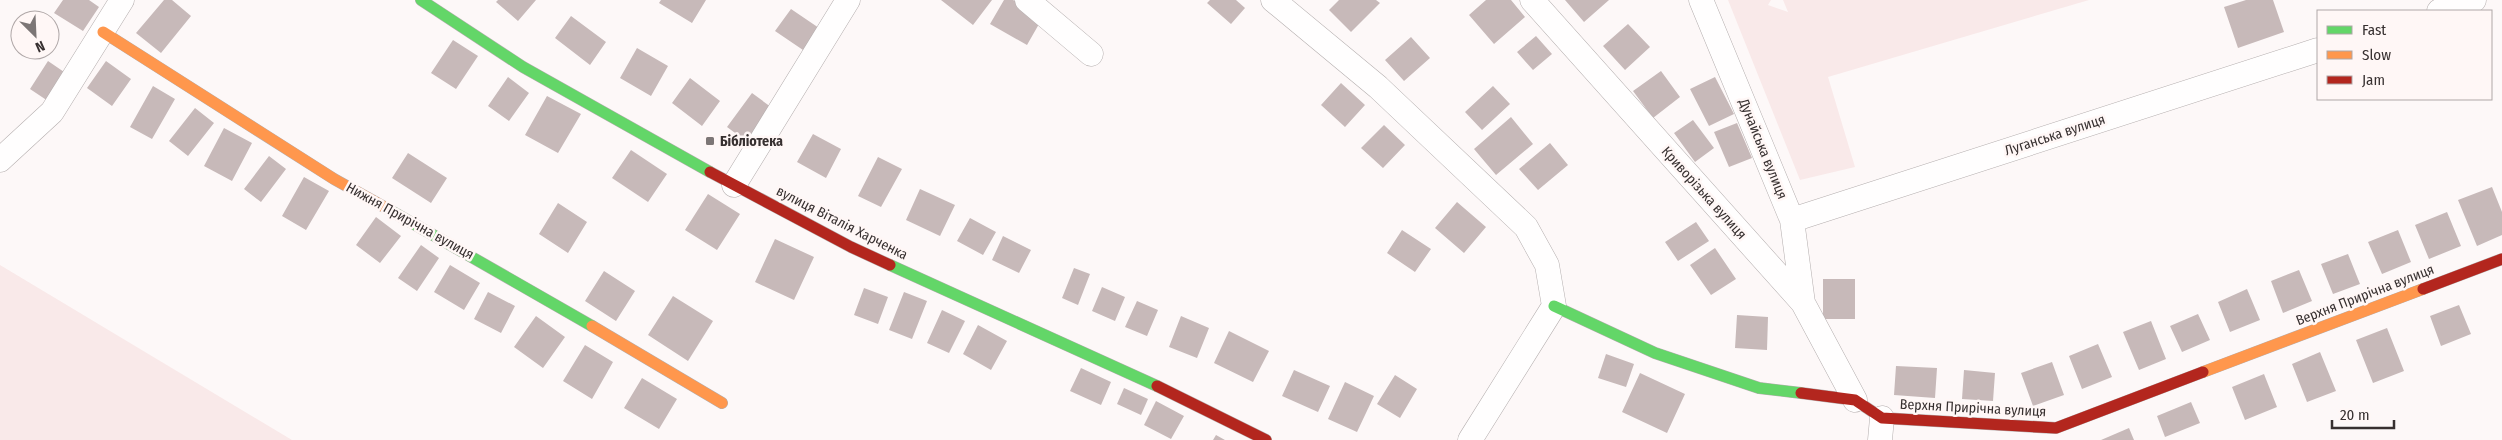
<svg xmlns="http://www.w3.org/2000/svg" width="2502" height="440" font-family="'Fira Sans Condensed',sans-serif">
<rect width="100%" height="100%" fill="#fdf8f8"/>
<path fill="#f9e9e9" d="M1728 0H1771L1768 5 1788 12 1783 0H2089L1828 77 1855 167 1800 180Z
M0 265 292 440H0Z"/>
<path fill="#c7b9b9" d="M63 0H89L99 7 83 31 54 13Z
M164 0H172L191 16 161 53 136 33Z
M498 0H536L518 21 496 2Z
M661 0H706L692 23 659 3Z
M941 0H992L973 25Z
M1004 0H1013L1043 17 1027 45 990 24Z
M1210 0H1236L1245 8 1231 24 1207 3Z
M1339 0H1376L1380 3 1351 32 1329 10Z
M1486 0H1511L1525 17 1494 44 1469 15Z
M1565 0H1609L1584 22Z
M2246 0H2273L2284 32 2238 48 2224 7Z
M791 9 819 28 803 50 775 31Z
M571 16 606 42 590 65 555 38Z
M1628 24 1650 47 1625 70 1603 46Z
M1536 36 1552 54 1533 70 1517 52Z
M1411 37 1430 58 1404 81 1385 60Z
M453 40 478 56 456 89 431 73Z
M637 48 668 66 651 96 620 78Z
M48 61 67 74 48 101 30 89Z
M106 61 131 79 112 106 87 88Z
M1661 71 1680 97 1653 118 1633 91Z
M508 77 529 93 509 121 488 106Z
M1715 77 1734 114 1709 126 1690 89Z
M690 78 720 101 702 126 672 103Z
M1341 83 1365 105 1345 127 1321 105Z
M153 86 175 99 152 139 130 127Z
M1493 86 1510 104 1482 130 1465 112Z
M752 93 775 110 750 144 727 127Z
M547 96 581 114 558 153 525 135Z
M195 108 214 123 188 156 169 141Z
M1511 117 1533 144 1496 175 1474 149Z
M1693 120 1714 148 1695 162 1674 133Z
M1737 123 1752 158 1729 167 1714 132Z
M1384 125 1405 145 1383 168 1361 148Z
M224 128 252 143 232 181 204 166Z
M813 134 841 149 826 178 797 162Z
M1550 143 1568 165 1538 190 1519 169Z
M631 150 667 174 648 202 612 178Z
M408 153 447 178 431 203 392 178Z
M269 156 286 169 261 202 244 189Z
M878 157 902 169 881 207 858 196Z
M304 177 329 191 306 230 282 216Z
M2492 187 2502 212V235L2477 246 2458 200Z
M920 189 955 205 940 236 906 220Z
M708 194 740 214 717 250 685 230Z
M1457 202 1486 227 1464 253 1435 228Z
M558 203 587 222 568 253 539 234Z
M2447 212 2461 246 2429 259 2415 225Z
M376 217 401 236 380 263 356 245Z
M970 218 996 232 983 255 957 241Z
M1696 222 1709 241 1678 261 1665 242Z
M1402 230 1431 249 1415 272 1387 253Z
M2398 230 2411 262 2382 274 2368 242Z
M1003 236 1031 250 1019 273 992 260Z
M775 239 814 257 794 300 755 282Z
M421 245 439 258 417 291 398 278Z
M1715 248 1736 279 1711 295 1690 265Z
M2348 254 2360 284 2333 294 2321 264Z
M450 265 480 283 464 310 434 292Z
M1074 268 1090 274 1078 305 1062 298Z
M2299 270 2312 301 2283 313 2271 281Z
M604 271 635 291 616 321 585 301Z
M1823 279H1855V319H1823Z
M1102 287 1125 297 1115 321 1092 311Z
M864 288 888 297 878 324 854 315Z
M2247 289 2260 320 2230 332 2218 302Z
M488 292 515 306 501 333 474 319Z
M904 292 927 301 912 339 889 330Z
M673 296 713 321 688 361 648 335Z
M1137 301 1158 310 1147 336 1125 327Z
M2459 305 2471 334 2441 346 2430 316Z
M942 310 965 321 949 353 927 343Z
M2198 314 2210 340 2182 352 2170 326Z
M1737 315 1768 317 1767 350 1735 348Z
M536 316 565 337 543 368 514 347Z
M1181 316 1209 328 1197 358 1169 347Z
M2151 321 2166 359 2139 370 2123 332Z
M978 325 1007 341 991 370 963 354Z
M2387 328 2404 371 2373 383 2356 340Z
M1229 331 1269 351 1253 382 1214 363Z
M2098 344 2112 377 2082 389 2069 356Z
M585 345 613 362 592 399 563 381Z
M2320 352 2336 391 2307 402 2292 364Z
M1606 354 1634 364 1626 387 1598 378Z
M2052 362 2064 395 2033 406 2021 373Z
M1896 366 1937 368 1935 398 1894 395Z
M1081 368 1111 382 1101 405 1070 391Z
M1294 370 1330 386 1318 412 1282 396Z
M1964 370 1995 373 1993 401 1962 399Z
M1640 373 1685 394 1667 433 1622 412Z
M2264 374 2277 407 2245 420 2232 387Z
M1395 375 1417 389 1400 418 1377 404Z
M642 378 677 399 659 429 624 408Z
M1345 382 1374 396 1357 432 1328 419Z
M1124 388 1148 399 1141 415 1117 404Z
M1156 401 1184 416 1171 439 1144 425Z
M2191 402 2200 423 2165 437 2157 416Z
M2129 428 2134 440H2101Z
M1216 435 1225 440H1213Z"/>
<g fill="none" stroke-linecap="round" stroke-linejoin="round">
<defs>
<path id="street" d="M1027 0 1091 54
M1273 0 1378 87 1526 227 1547 265 1554 306 1470 440
M1532 0 1803 303 1855 400
M1701 0 1792 220 1803 303
M2439 11 2474 0
M0 160 52 112 122 0
M734 185 848 0
M1792 220 2318 50
M1880 440 1882 418"/>
<path id="fast" d="M421 0 523 67 710 172
M386 208 592 326
M890 265 1157 386
M1554 306 1655 353 1759 388 1801 393"/>
<path id="slow" d="M103 32 334 179 386 208
M592 326 722 403
M2203 372 2423 289"/>
<path id="jam" d="M710 172 851 247 890 265
M2423 289 2502 259
M1157 386 1266 440
M1801 393 1855 400 1882 418 2056 428 2203 372"/>
</defs>
<use href="#street" stroke="#b4aeae" stroke-width="25"/>
<use href="#fast" stroke="#b4aeae" stroke-width="12"/>
<use href="#slow" stroke="#b4aeae" stroke-width="12"/>
<use href="#jam" stroke="#b4aeae" stroke-width="12"/>
<use href="#street" stroke="#fffefe" stroke-width="24"/>
<use href="#fast" stroke="#63d668" stroke-width="11"/>
<use href="#slow" stroke="#ff974d" stroke-width="11"/>
<use href="#jam" stroke="#b3261e" stroke-width="11"/>
</g>
<rect fill="#7c7676" stroke="#fff7f6" stroke-width="2" x="705" y="136" width="10" height="10" rx="2.5"/>
<g text-anchor="middle" dominant-baseline="central" stroke-width="5" stroke-linejoin="round" paint-order="stroke">
<g font-size="14" fill="#373030" stroke="#fff7f6">
<text transform="translate(2055 135) rotate(-18)">Луганська вулиця</text>
<text transform="translate(1763 149) rotate(68)">Дунайська вулиця</text>
<text transform="translate(1704 193) rotate(48)">Криворізька вулиця</text>
<text transform="translate(410 221) rotate(29)">Нижня Прирічна вулиця</text>
<text transform="translate(842 223) rotate(27)">вулиця Віталія Харченка</text>
<text transform="translate(2365 295) rotate(-21)">Верхня Прирічна вулиця</text>
<text transform="translate(1973 408) rotate(3)">Верхня Прирічна вулиця</text>
</g>
<g font-size="14" font-weight="bold" fill="#373030" stroke="#fff7f6" text-anchor="start">
<text x="720" y="141">Бібліотека</text>
</g>
</g>
<rect x="2317" y="10" width="175" height="90" fill="#fff7f6" stroke="#afa7a7"/>
<rect x="2327" y="26" width="25" height="8" fill="#63d668" stroke="#afa7a7"/>
<text x="2362" y="35" font-size="15" fill="#373030">Fast</text>
<rect x="2327" y="51" width="25" height="8" fill="#ff974d" stroke="#afa7a7"/>
<text x="2362" y="60" font-size="15" fill="#373030">Slow</text>
<rect x="2327" y="76" width="25" height="8" fill="#b3261e" stroke="#afa7a7"/>
<text x="2362" y="85" font-size="15" fill="#373030">Jam</text>
<g transform="translate(35 35) rotate(156)"><circle r="24" fill="#fff7f6" stroke="#afa7a7"/>
<path d="M0-4L9 19L0 12L-9 19Z" fill="#7c7676"/>
<text y="-8" font-size="14" font-weight="bold" text-anchor="middle" fill="#373030">N</text>
</g>
<path d="M2332 420v8h62v-8" fill="none" stroke="#373030" stroke-width="2.5"/>
<text x="2340" y="420" font-size="15" fill="#373030" stroke="#fff7f6" stroke-width="4" paint-order="stroke">20 m</text>
</svg>
